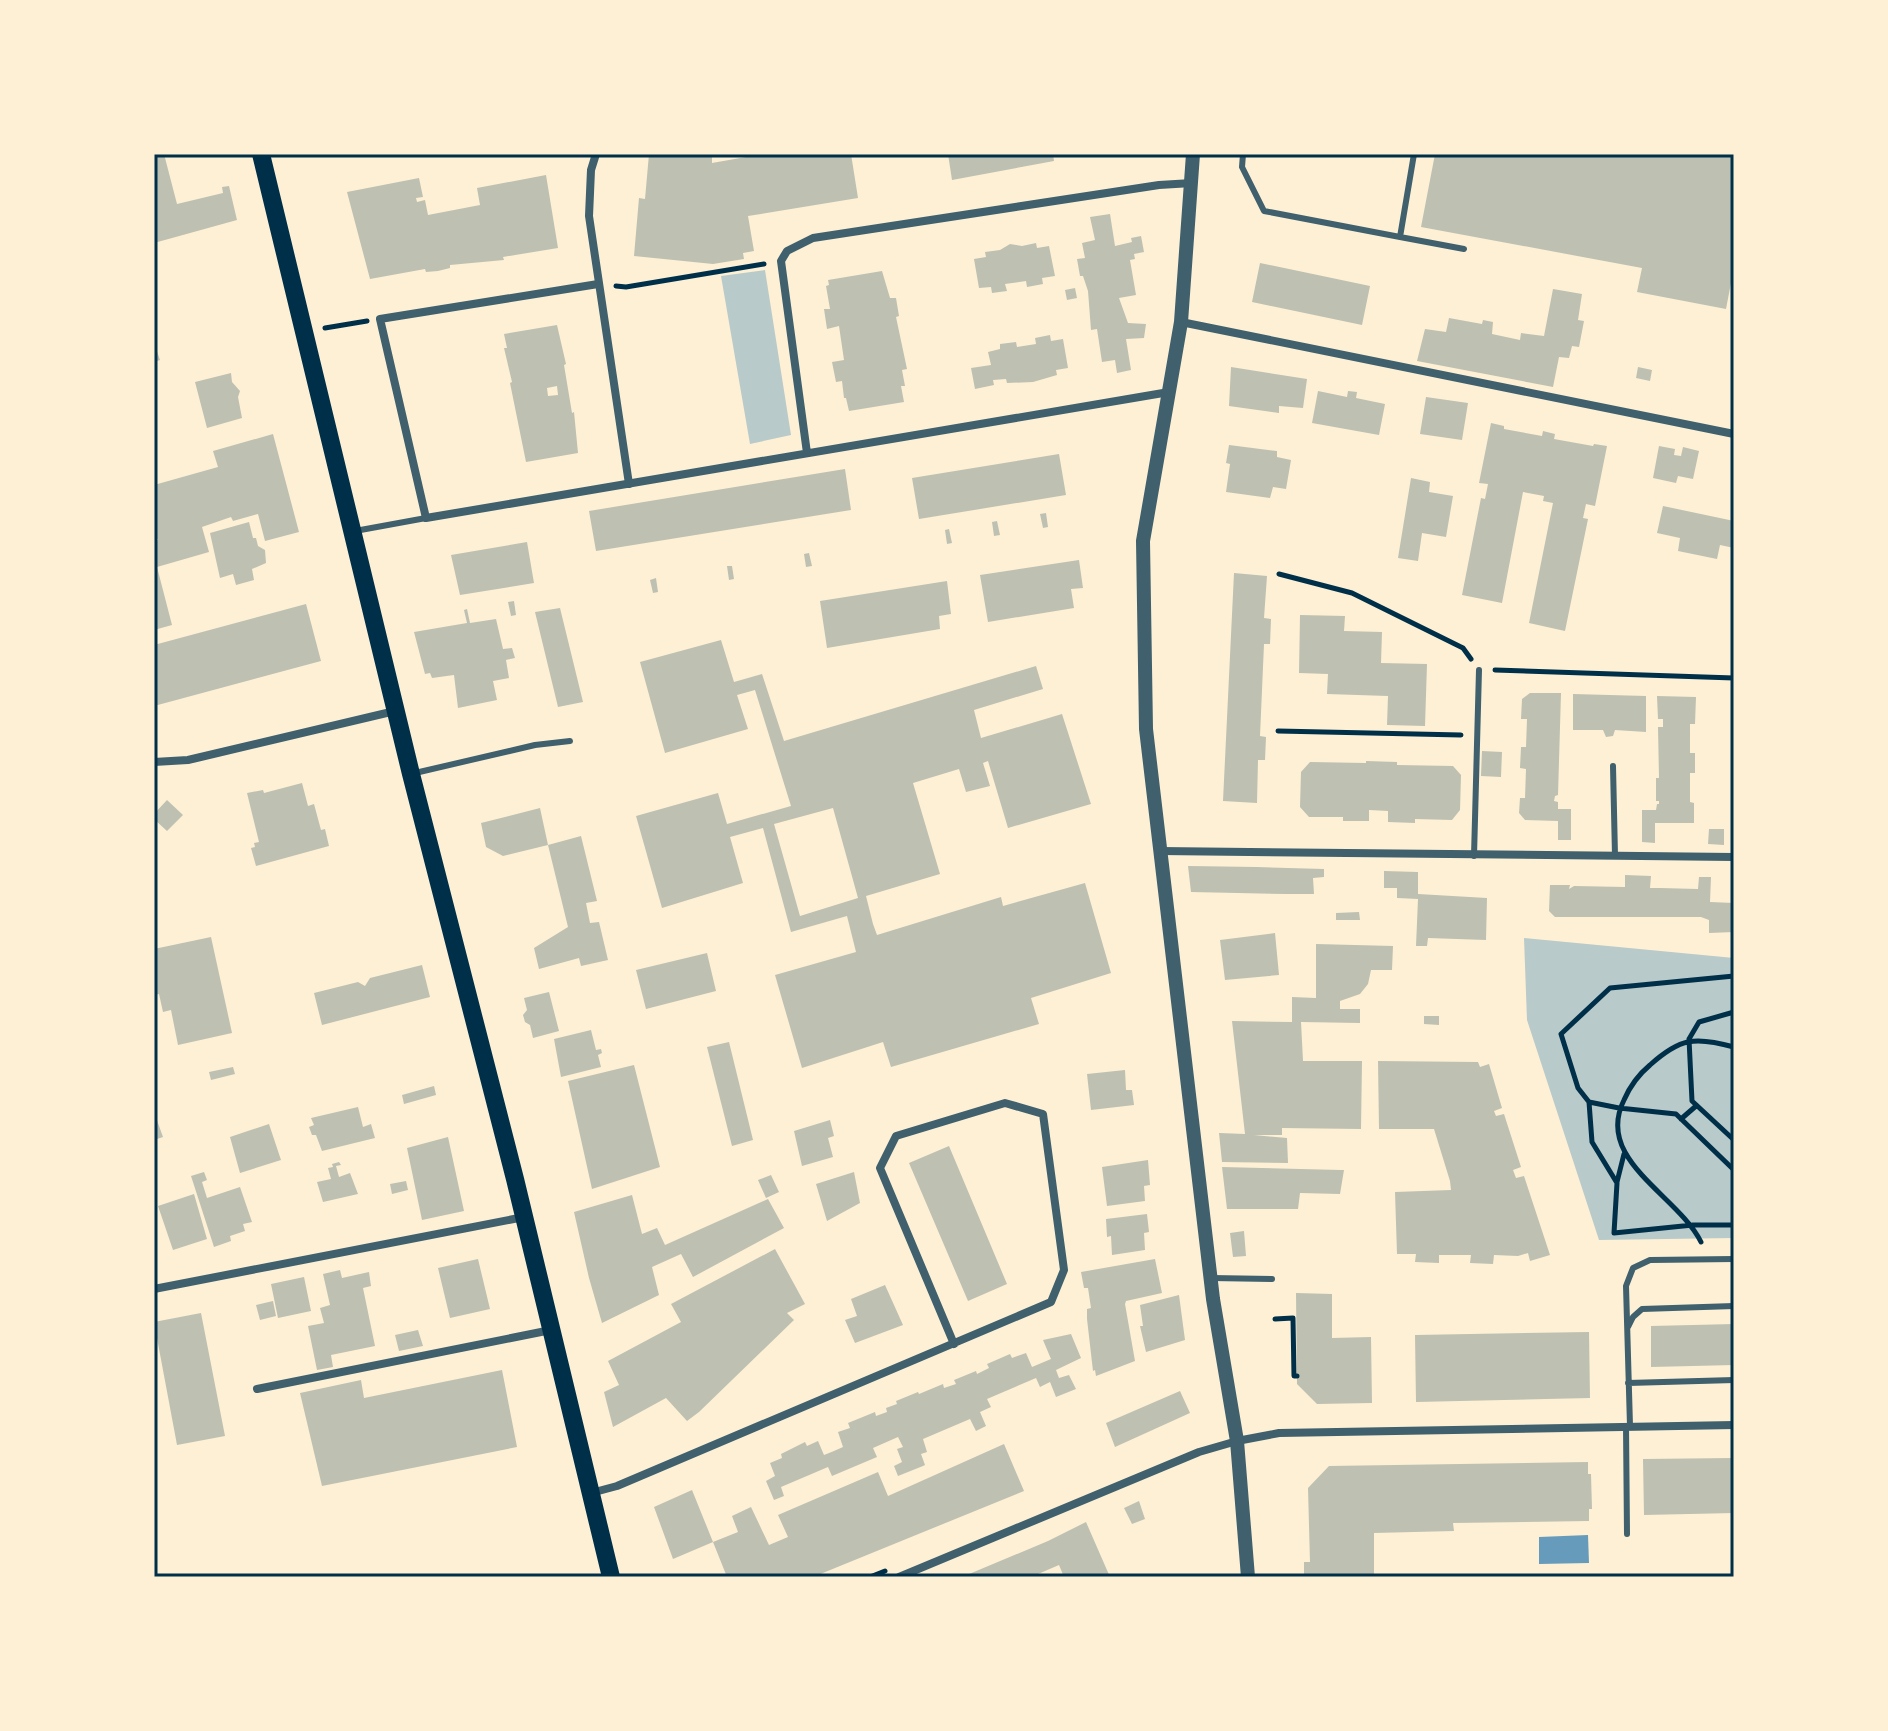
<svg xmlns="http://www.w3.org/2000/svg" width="1888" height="1731" font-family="Signika,sans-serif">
<rect width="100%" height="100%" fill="#fdf0d5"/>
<path fill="#b9caca" d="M765 270 791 435 750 444 721 276Z
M1524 938 1734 958V1238L1599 1240 1527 1020Z"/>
<path fill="#669bbc" d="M1588 1535 1589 1563 1539 1564V1537Z"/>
<path fill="#bec0b2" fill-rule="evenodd" d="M154 154H164L177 204 223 193 222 187 229 186 237 220 154 243Z
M649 154H712V163L763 154H851L858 198 748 216 754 251 743 253 744 259 713 264 634 256 639 198 645 199Z
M948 154H1053L1054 161 952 180Z
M1435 154H1734V267L1726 309 1637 292 1642 268 1421 227Z
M546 175 558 248 503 257 504 260 450 265V268L438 271 426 272 425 269 370 279 347 192 419 178 423 197 416 198 417 202 425 200 428 215 480 205 477 188Z
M1110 214 1115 246 1132 242 1131 238 1141 236 1144 252 1134 254 1135 259 1130 260 1136 295 1119 298 1128 323 1146 324 1144 338 1126 339 1131 370 1117 373 1115 360 1102 362 1097 329 1091 330 1088 291 1083 276H1080L1077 259 1085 258 1082 243 1095 240 1090 217Z
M1036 243 1037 248 1049 246 1055 276 1042 278 1043 284 1027 287 1026 281 1005 284 1007 291 992 293 991 287 979 288 974 259 986 257 985 252 1000 250 1010 244 1022 246Z
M1260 263 1370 286 1362 325 1252 302Z
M882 271 890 298H896L899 316 896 317 907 369 902 370 905 386H901L904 402 849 411 846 398H844L842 381 836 382 832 362 844 360 839 326 827 329 824 309H830L826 286 829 285 828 280Z
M1075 288 1077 298 1067 300 1065 290Z
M1553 289 1582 294 1578 320 1584 321 1579 347 1572 346 1569 358 1559 357 1553 387 1417 361 1425 329 1446 332 1449 318 1482 324 1483 320 1493 322 1492 334 1520 340 1521 333 1544 336Z
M557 325 566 364 564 365 572 413 574 412 578 453 526 462 510 383 512 382 504 348H507L504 334ZM557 386 558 395 548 396 547 388Z
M1050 335 1051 341 1063 339 1068 368 1056 370 1057 375 1033 382 1007 383 1006 379 993 380 994 385 975 389 971 368 991 365 988 352 1000 349V344L1016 342 1017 347 1036 344 1035 338Z
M154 343 160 360 154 362Z
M1231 367 1307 379 1303 408 1279 406V413L1229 406Z
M1638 367 1652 370 1650 381 1636 378Z
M231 373 232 382 240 391 238 397 242 418 207 428 195 382Z
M1318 391 1347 397 1348 391 1357 392 1356 398 1385 404 1379 435 1312 423Z
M1426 397 1468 403 1462 440 1420 434Z
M1491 423 1504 426V429L1542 436 1543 431 1555 434 1554 439 1593 446 1594 444 1607 446 1595 506 1586 504 1583 518 1588 519 1565 631 1529 623 1553 503 1543 501 1544 496 1523 492 1502 603 1462 595 1481 498 1485 499 1488 484 1479 483Z
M273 434 299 532 265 541 258 514 233 521 231 517 202 527 209 552 157 567 172 625 154 630V541L158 540 154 534V485L218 467 213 451Z
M1229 445 1277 451V457L1291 460 1286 489 1273 487 1270 498 1226 492 1230 464 1226 463Z
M1659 446 1675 449 1674 455 1681 456 1683 447 1699 451 1693 479 1678 476 1676 483 1653 478Z
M1059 454 1066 495 919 519 912 478Z
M845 469 851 510 596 551 589 511Z
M1411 478 1430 482 1429 492 1453 496 1446 537 1422 533 1418 561 1398 558Z
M1663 506 1734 521V548L1720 545 1717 559 1678 551 1680 538 1657 533Z
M1046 513 1048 527 1043 528 1040 514Z
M997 521 1000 535 994 536 992 522Z
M249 522 253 538H256L258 546 265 550 266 563 252 569 254 580 236 585 233 574 220 578 210 533Z
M949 529 952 543 947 544 945 530Z
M527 542 534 583 460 595 451 555Z
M809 553 812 566 806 567 804 554Z
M1079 560 1083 588 1071 589 1074 608 988 622 980 575Z
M727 566H732L734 579 729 580Z
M1234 573 1267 576 1264 618 1271 619 1270 644H1264L1260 736 1266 737 1265 760H1258L1257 803 1223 801Z
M656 578 658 592 653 593 650 580Z
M947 581 951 614 939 616 940 629 827 648 820 601Z
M514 601 516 615 511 616 508 602Z
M306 604 321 661 154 706V645Z
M560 608 583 702 558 707 535 612Z
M467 609 470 623 496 619 503 649 512 648 515 658 506 660 509 678 493 681 497 700 458 708 454 675 432 678 430 673 425 674 414 632 467 623 464 610Z
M1300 615 1345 616 1344 631 1382 632 1381 663 1427 664 1425 726 1387 725 1388 696 1327 694 1328 674 1299 673Z
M721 640 734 682 762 674 784 741 1036 666 1043 689 974 710 981 738 1062 714 1091 804 1008 828 988 761 983 763 990 786 966 792 959 769 913 783 940 874 866 896 873 924 877 935 1001 897 1003 906 1085 883 1111 973 1031 998 1039 1024 891 1067 883 1042 802 1068 775 975 856 952 847 916 791 932 763 828 730 837 743 883 662 908 636 816 718 793 727 824 791 806 755 690 737 695 748 729 665 753 640 662ZM833 808 858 898 800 916 774 824Z
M1530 693H1561L1558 795 1555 796 1554 801 1558 802V809H1571V840H1558V821L1525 820 1519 813 1520 798H1525L1526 769 1520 768 1521 747H1526L1527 719H1521L1522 699Z
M1573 694 1646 696V732L1615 730 1613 736 1606 737 1603 730H1573Z
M1657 696 1696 697 1695 724H1690V753H1695V773H1690V802L1694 803V823H1655V843L1642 842V810H1656L1657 804H1659V801H1656V778H1659L1658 727H1663V719H1658Z
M1482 751 1502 752 1501 777 1481 776Z
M1366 761 1397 762V765L1453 766 1461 775 1460 810 1452 820 1415 819V823L1388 822V811L1369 810V821H1343V817H1309L1300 807 1301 772 1310 762 1366 763Z
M302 783 308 806 314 804 321 830 325 829 329 846 256 866 251 848 255 847 254 843 259 842 247 793 263 790 264 793Z
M167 800 183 815 167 831 154 819V814Z
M540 808 548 845 503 856 486 847 481 823Z
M1709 829H1724V845L1708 844Z
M581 836 597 901 586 903 590 923 599 922 608 960 581 966 579 958 539 969 534 948 568 927 548 845Z
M1188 866 1257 867 1324 869V877L1313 878 1314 894H1286L1191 892Z
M1384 871 1418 872V894L1487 898 1486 940 1428 938 1427 946H1416L1418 899 1397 898V888H1384Z
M1625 875 1651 876 1650 888H1660L1698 889 1699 877H1711L1710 902 1734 903V932L1709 933V920L1701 917H1555L1549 911 1550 885H1570L1569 889 1574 886 1625 887Z
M1359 912 1360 920H1336V913Z
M1275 933 1279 975 1225 980 1220 940Z
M211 937 232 1033 178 1045 171 1010 163 1012 159 994 154 995V949Z
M1316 944 1393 946 1392 970H1371L1368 984 1360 994 1340 1001V1009H1360V1023L1301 1022 1303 1061H1362L1361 1129 1282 1128V1135H1254L1287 1138 1288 1163 1222 1162 1219 1133 1245 1134 1232 1021 1292 1022V997L1316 998Z
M707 953 716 991 646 1009 636 970Z
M422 965 430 997 322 1025 314 993 358 982 365 986 370 978Z
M549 992 559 1031 533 1038 530 1025 525 1022 523 1015 527 1010 524 998Z
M1424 1016H1439V1025L1424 1024Z
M591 1030 596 1050 601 1049 602 1053 598 1055 601 1067 561 1077 554 1039Z
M729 1042 753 1140 732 1146 707 1047Z
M1378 1061 1478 1062 1480 1067 1489 1064 1502 1108 1494 1111 1496 1116 1504 1114 1521 1167 1513 1170 1516 1178 1524 1176 1550 1255 1530 1261 1528 1253 1518 1256 1494 1255 1493 1264 1470 1263 1471 1255H1439V1263L1415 1262 1416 1254H1397L1395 1192 1451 1190 1450 1181 1434 1129H1379Z
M634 1065 660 1167 592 1189 568 1081Z
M233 1067 235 1074 211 1080 209 1072Z
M1125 1070 1126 1090H1132L1134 1105 1091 1110 1087 1074Z
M434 1086 436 1095 404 1104 402 1095Z
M358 1107 363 1127 371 1124 375 1138 322 1151 316 1135H312L309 1127 314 1125 311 1118Z
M154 1112 163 1137 154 1140Z
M830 1120 834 1136 828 1138 833 1157 802 1166 794 1131Z
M269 1124 281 1160 240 1173 230 1137Z
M448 1137 464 1211 422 1220 407 1148Z
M949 1146 1007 1284 968 1301 909 1163Z
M1148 1160 1150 1185 1144 1186 1145 1201 1107 1206 1102 1167Z
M339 1162 341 1165 336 1166 339 1177 350 1173 358 1194 323 1202 317 1182 331 1179 328 1168 333 1167 332 1164Z
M1222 1167 1341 1170H1344L1340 1194 1300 1193 1298 1209H1227Z
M204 1172 207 1180 202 1182 207 1198 240 1187 252 1222 243 1224 245 1231 230 1236 231 1241 214 1247 191 1176Z
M854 1172 860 1203 827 1221 816 1184Z
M771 1175 779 1192 766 1198 758 1180Z
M406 1181 408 1190 392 1194 390 1184Z
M194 1194 207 1239 173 1250 158 1206Z
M632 1195 642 1234 657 1228 665 1245 768 1199 784 1228 693 1277 681 1254 652 1267 659 1295 602 1323 589 1278 574 1212Z
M1147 1214 1149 1232 1144 1233 1145 1250 1112 1255 1111 1236 1107 1237 1106 1219Z
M1244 1231 1246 1256 1233 1257 1230 1233Z
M775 1249 805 1304 787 1313 794 1320 699 1412 687 1421 666 1398 613 1427 604 1392 619 1385 608 1361 681 1322 671 1304Z
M478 1259 490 1309 450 1318 438 1268Z
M1155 1259 1162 1293 1126 1301 1125 1304 1135 1361 1096 1376 1095 1370 1093 1371 1087 1319V1309L1091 1308 1088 1288H1084L1081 1272Z
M340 1270 342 1278 369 1272 371 1286 363 1288 375 1346 331 1355 333 1367 317 1370 308 1326 324 1323 320 1308 330 1305 323 1274Z
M304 1277 311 1311 278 1318 271 1284Z
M885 1285 903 1325 855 1343 845 1320 857 1316 851 1299Z
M1296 1293 1332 1294V1338L1371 1337 1372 1403 1317 1404 1297 1384Z
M1179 1295 1185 1340 1146 1352 1140 1326H1143L1140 1305Z
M273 1301 276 1316 260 1320 256 1305Z
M201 1313 225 1436 177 1445 154 1322Z
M1734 1324V1365L1651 1367V1326Z
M418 1330 423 1346 399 1351 395 1335Z
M1589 1332 1590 1398 1416 1402 1415 1335Z
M1071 1334 1081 1358 1056 1370 1059 1378 1069 1375 1076 1389 1056 1397 1050 1382 1040 1387 1036 1378 987 1399 991 1407 980 1412 986 1426 976 1431 970 1419 923 1439 927 1452 921 1454 925 1465 923 1466 898 1476 894 1466 902 1462 897 1449 903 1447 898 1437 873 1448 877 1457 832 1476 828 1467 781 1487 784 1496 774 1500 766 1481 775 1476 770 1463 782 1458 781 1454 805 1442 807 1446 818 1441 824 1455 834 1451 843 1447 838 1432 850 1428 848 1423 875 1412 876 1416 887 1412 886 1408 897 1404 896 1401 918 1392 919 1394 943 1384 944 1388 956 1384 954 1380 976 1371 977 1374 989 1368 987 1364 1010 1354 1012 1358 1026 1353 1032 1367 1051 1359 1043 1340Z
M502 1370 517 1447 322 1486 300 1393 361 1380 364 1398Z
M1180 1391 1190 1413 1115 1447 1106 1423Z
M1004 1444 1024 1491 813 1577H727L713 1542 738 1532 732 1516 751 1507 769 1545 788 1537 778 1515 878 1472 888 1496Z
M1734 1458V1513L1644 1515 1643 1459Z
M1588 1462V1474H1591L1592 1509H1589V1521L1453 1523 1454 1531 1374 1533V1577H1304V1562H1310L1308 1488 1329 1466Z
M692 1490 713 1542 673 1559 654 1507Z
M1139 1501 1145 1519 1132 1524 1124 1508Z
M1086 1522 1110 1577H1064L1059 1565 1031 1577H962L1048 1541Z"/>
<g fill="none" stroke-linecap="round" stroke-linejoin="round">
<path stroke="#003049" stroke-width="5" d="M616 286 626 287 764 264
M325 328 367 321
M1279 574 1352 593 1463 648 1471 659
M1495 670 1734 678
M1278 731 1461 735
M1734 976 1610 988 1561 1034 1578 1088 1589 1102 1619 1108 1676 1114 1734 1170
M1734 1012 1699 1022 1689 1039 1692 1101 1734 1140
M1589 1102 1592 1142 1617 1183 1614 1233 1693 1225H1734
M1681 1119 1696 1106
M1617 1182 1624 1154
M1701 1242C1678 1195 1594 1160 1624 1100 1630 1086 1638 1075 1650 1065 1680 1038 1695 1036 1734 1047
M1275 1319 1293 1318 1294 1376H1297
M870 1577 885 1571"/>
<path stroke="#3f606c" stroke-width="6" d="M1243 154 1242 167 1264 211 1400 237 1414 154
M1400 237 1464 249
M355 531 426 518
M1613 766 1615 856
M415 773 535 745 570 741
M1474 856 1479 670
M1211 1278 1272 1279
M1628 1327 1633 1317 1642 1309 1734 1306
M1628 1383 1734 1380
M1626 1426 1627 1534
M1630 1426 1626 1286 1633 1268 1650 1260 1734 1259"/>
<path stroke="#3f606c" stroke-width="8" d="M596 154 591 170 589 216 629 484
M598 284 380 319 426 518 1169 392
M1181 322 1734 434
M807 453 781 261 787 251 813 238 1159 185 1192 183
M154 762 188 760 395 711
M1160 851 1734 857
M154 1289 524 1217
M257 1389 551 1330
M591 1493 617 1486 1051 1302 1064 1270 1043 1114 1005 1103 896 1136 880 1168 954 1344
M899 1577 1199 1452 1237 1441 1279 1433 1734 1425"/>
<path stroke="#3f606c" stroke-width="14" d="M1193 154 1181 322 1143 541 1146 729 1213 1299 1237 1441 1248 1577"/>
<path stroke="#003049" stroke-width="18" d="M261 154 411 774 515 1179 611 1577"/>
</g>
<rect width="1888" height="1731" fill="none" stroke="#fdf0d5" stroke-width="312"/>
<rect x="156" y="156" width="1576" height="1419" fill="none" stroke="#003049" stroke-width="3"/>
</svg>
